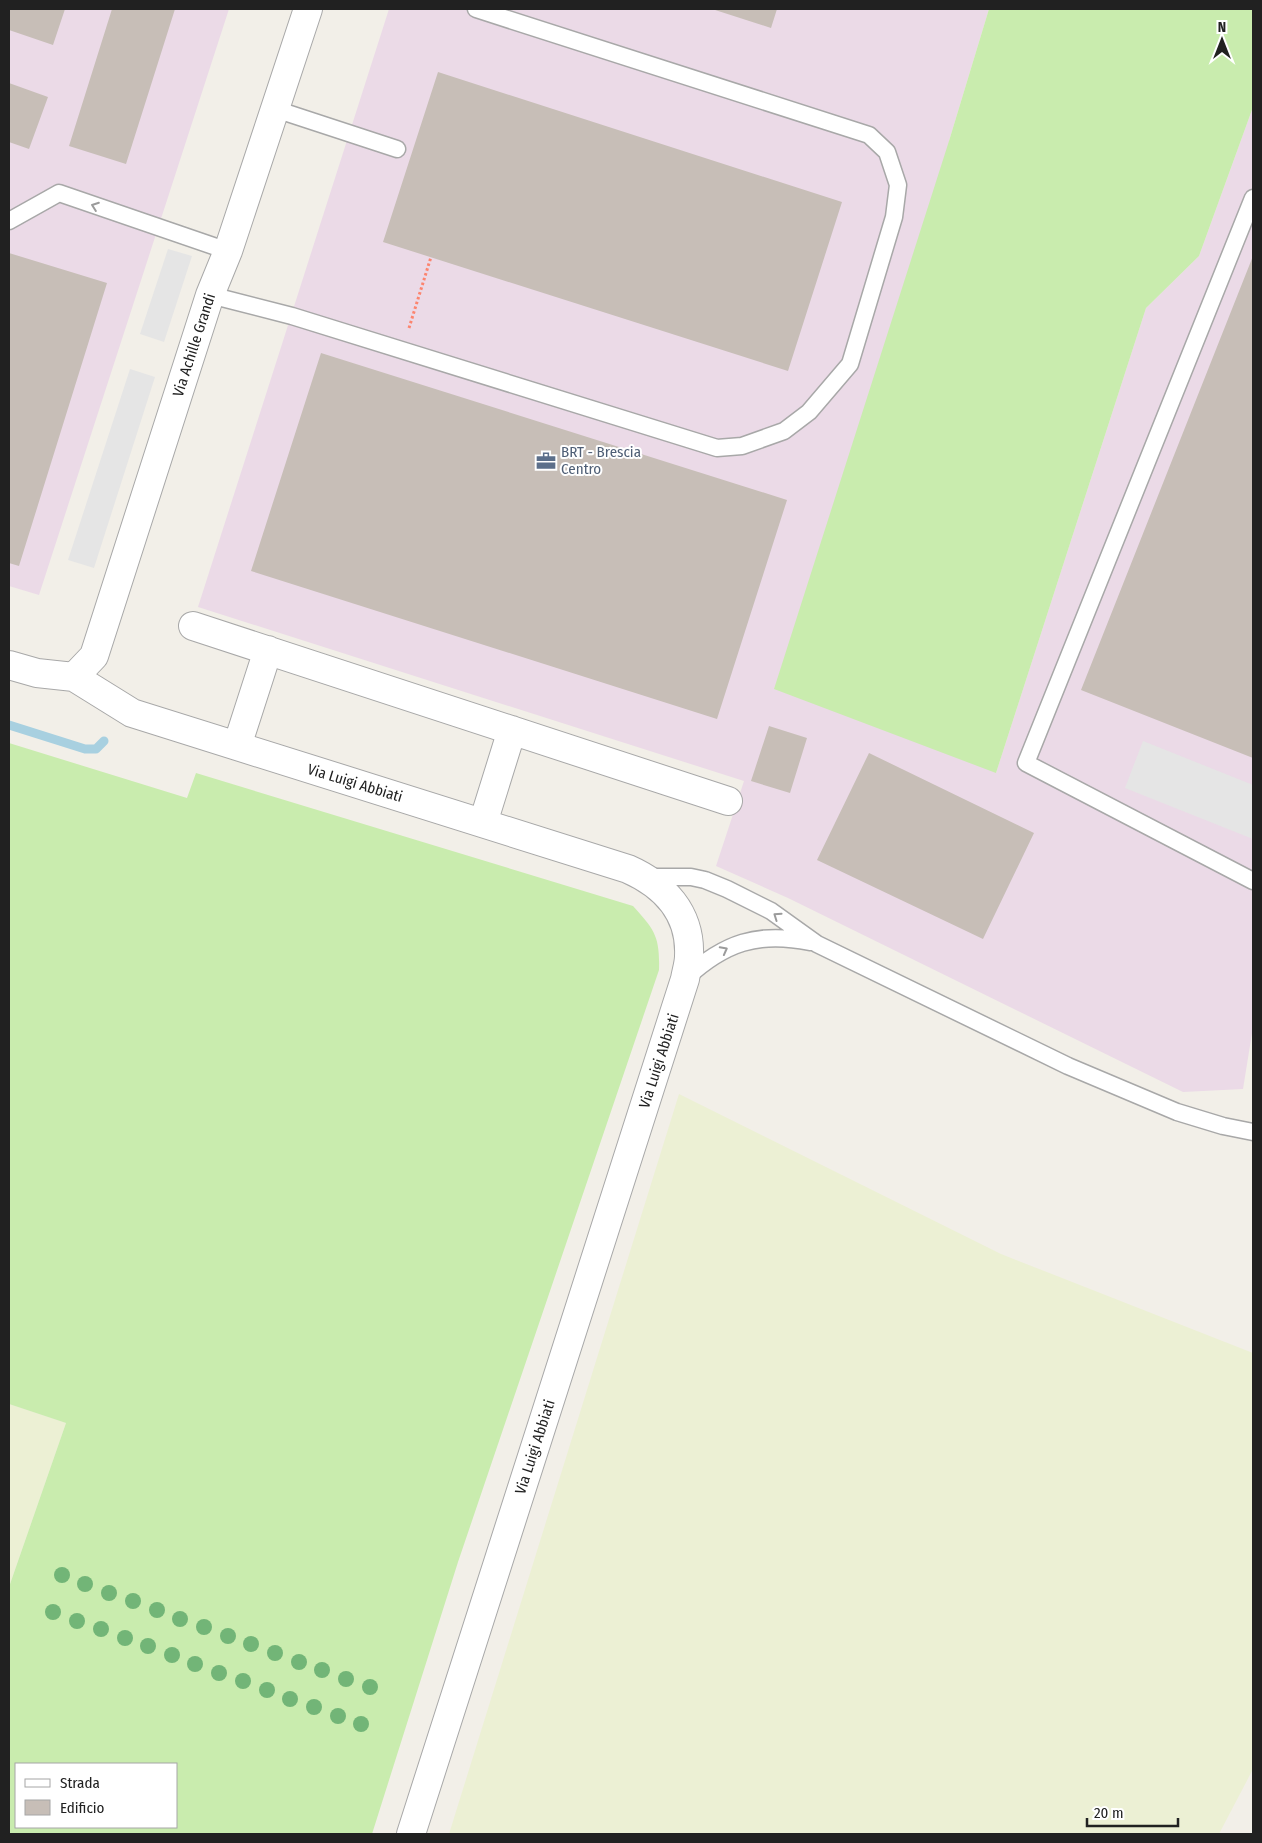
<svg xmlns="http://www.w3.org/2000/svg" width="1262" height="1843" font-family="'Fira Sans Condensed',sans-serif">
<rect width="100%" height="100%" fill="#f2efe8"/>
<path fill="#ebdae7" d="M9 9H229L39 595 9 586Z
M389 9H989L949 141 996 773 1146 308 1199 256 1253 107V1027L1243 1089 1183 1092 788 898 716 866 744 781 198 607Z"/>
<path fill="#ecf0d4" d="M679 1094 1001 1254 1253 1353V1769L1219 1834H449Z
M9 1404 66 1423 9 1587Z"/>
<path fill="#c9ecae" fill-rule="evenodd" d="M989 9H1253V107L1199 256 1146 308 996 773 774 689 949 141Z
M9 743 187 798 196 773 633 906C655 930 660 937 659 970L458 1562 372 1834H9V1587L66 1423 9 1404ZM16 1764H176V1827H16Z"/>
<path fill="#e5e5e5" d="M168 249 192 256 164 342 140 334Z
M130 369 155 377 94 568 68 560Z
M1143 741 1253 785V839L1125 788Z"/>
<g fill="none" stroke-linecap="round" stroke-linejoin="round">
<path stroke="#a8d0e0" stroke-width="9" d="M9 725 85 749H96L104 741"/>
</g>
<path fill="#c7beb7" d="M9 9H65L53 45 9 30Z
M112 9H175L126 164 69 146Z
M712 9H777L771 28Z
M438 72 842 202 788 371 383 242Z
M9 83 48 97 29 149 9 142Z
M9 253 107 283 19 566 9 563Z
M1253 256V758L1081 690Z
M321 353 787 500 717 719 251 571Z
M769 726 807 738 790 793 751 781Z
M869 753 1034 833 983 939 817 860Z"/>
<g fill="none" stroke-linecap="round" stroke-linejoin="round">
<defs>
<path id="service" d="M275 109 397 149
M1253 198 1026 763 1253 881
M9 221 59 193 228 251
M210 295 292 316 717 448 742 446 784 431 809 412 850 364 894 217 898 185 887 152 869 135 476 9
M645 877H691L705 880 727 889 771 911 817 944 1068 1066 1177 1112 1223 1126 1253 1132
M686 978C724 943 758 931 810 942"/>
<path id="minor" d="M193 626 728 801
M9 665 37 673 74 677 132 713 628 869C664 885 691 913 689 956 689 964 686 972 685 979L411 1834
M74 677 94 656 210 295 228 251 308 9
M237 746 268 650
M483 823 512 730"/>
</defs>
<use href="#service" stroke="#a8a8a8" stroke-width="19"/>
<use href="#minor" stroke="#a8a8a8" stroke-width="30"/>
<path stroke="#fc856f" stroke-width="3" stroke-dasharray="2.5 2.5" stroke-linecap="butt" d="M409 328 431 257"/>
<use href="#service" stroke="#fff" stroke-width="16"/>
<use href="#minor" stroke="#fff" stroke-width="28"/>
</g>
<g fill="#72b577">
<circle cx="62" cy="1575" r="8"/>
<circle cx="85" cy="1584" r="8"/>
<circle cx="109" cy="1593" r="8"/>
<circle cx="133" cy="1601" r="8"/>
<circle cx="157" cy="1610" r="8"/>
<circle cx="53" cy="1612" r="8"/>
<circle cx="180" cy="1619" r="8"/>
<circle cx="77" cy="1621" r="8"/>
<circle cx="204" cy="1627" r="8"/>
<circle cx="101" cy="1629" r="8"/>
<circle cx="228" cy="1636" r="8"/>
<circle cx="125" cy="1638" r="8"/>
<circle cx="251" cy="1644" r="8"/>
<circle cx="148" cy="1646" r="8"/>
<circle cx="275" cy="1653" r="8"/>
<circle cx="172" cy="1655" r="8"/>
<circle cx="299" cy="1662" r="8"/>
<circle cx="195" cy="1664" r="8"/>
<circle cx="322" cy="1670" r="8"/>
<circle cx="219" cy="1673" r="8"/>
<circle cx="346" cy="1679" r="8"/>
<circle cx="243" cy="1681" r="8"/>
<circle cx="370" cy="1687" r="8"/>
<circle cx="267" cy="1690" r="8"/>
<circle cx="290" cy="1699" r="8"/>
<circle cx="314" cy="1707" r="8"/>
<circle cx="338" cy="1716" r="8"/>
<circle cx="361" cy="1724" r="8"/>
</g>
<defs><path id="oneway-chevron" d="M-2-3.5L2.5 0L-2 3.5" fill="none" stroke-width="1.6" stroke-linecap="round" stroke-linejoin="round" transform="scale(1.25)"/></defs>
<g stroke="#9b9b9b">
<use href="#oneway-chevron" transform="translate(95 206) rotate(-160)"/>
<use href="#oneway-chevron" transform="translate(777 916) rotate(-145)"/>
<use href="#oneway-chevron" transform="translate(724 950) rotate(-28)"/>
</g>
<defs>
<symbol id="office-bare" viewBox="-9 -9 18 18"><path d="M-6-3h4V-5.5h4V-3h4V5H-6ZM-1-4.5V-3h2v-1.5ZM-6 0V1H6V0Z" fill="#5c6f8a" stroke="#fff" stroke-width="2.5" paint-order="stroke"/></symbol>
</defs>
<g fill-rule="evenodd">
<use href="#office-bare" x="532" y="447" width="28" height="28"/>
</g>
<g text-anchor="middle" dominant-baseline="central" stroke-width="4" stroke-linejoin="round" paint-order="stroke">
<g font-size="15" fill="#212121" stroke="#fff">
<text transform="translate(194 345) rotate(-72)">Via Achille Grandi</text>
<text transform="translate(355 783) rotate(17)">Via Luigi Abbiati</text>
<text transform="translate(659 1061) rotate(-72)">Via Luigi Abbiati</text>
<text transform="translate(535 1447) rotate(-72)">Via Luigi Abbiati</text>
</g>
<g font-size="15" fill="#4e5e75" stroke="#fff" text-anchor="start">
<text x="561" y="452">BRT - Brescia<tspan x="561" dy="17">Centro</tspan></text>
</g>
</g>
<rect width="1262" height="1843" fill="none" stroke="#212121" stroke-width="20"/>
<rect x="15" y="1763" width="162" height="65" fill="#ffffff" stroke="#a6a6a6"/>
<rect x="25" y="1779" width="25" height="8" fill="#ffffff" stroke="#a6a6a6"/>
<text x="60" y="1788" font-size="15" fill="#212121">Strada</text>
<rect x="25" y="1800" width="25" height="15" fill="#c7beb7" stroke="#a6a6a6"/>
<text x="60" y="1813" font-size="15" fill="#212121">Edificio</text>
<g transform="translate(1222 40)" stroke="#ffffff" stroke-width="4" paint-order="stroke">
<path d="M0-4L9 19L0 12L-9 19Z" fill="#212121"/>
<text y="-8" font-size="14" font-weight="bold" text-anchor="middle" fill="#212121">N</text>
</g>
<path d="M1087 1818v8h91v-8" fill="none" stroke="#212121" stroke-width="2.5"/>
<text x="1094" y="1818" font-size="15" fill="#212121" stroke="#ffffff" stroke-width="4" paint-order="stroke">20 m</text>
</svg>
